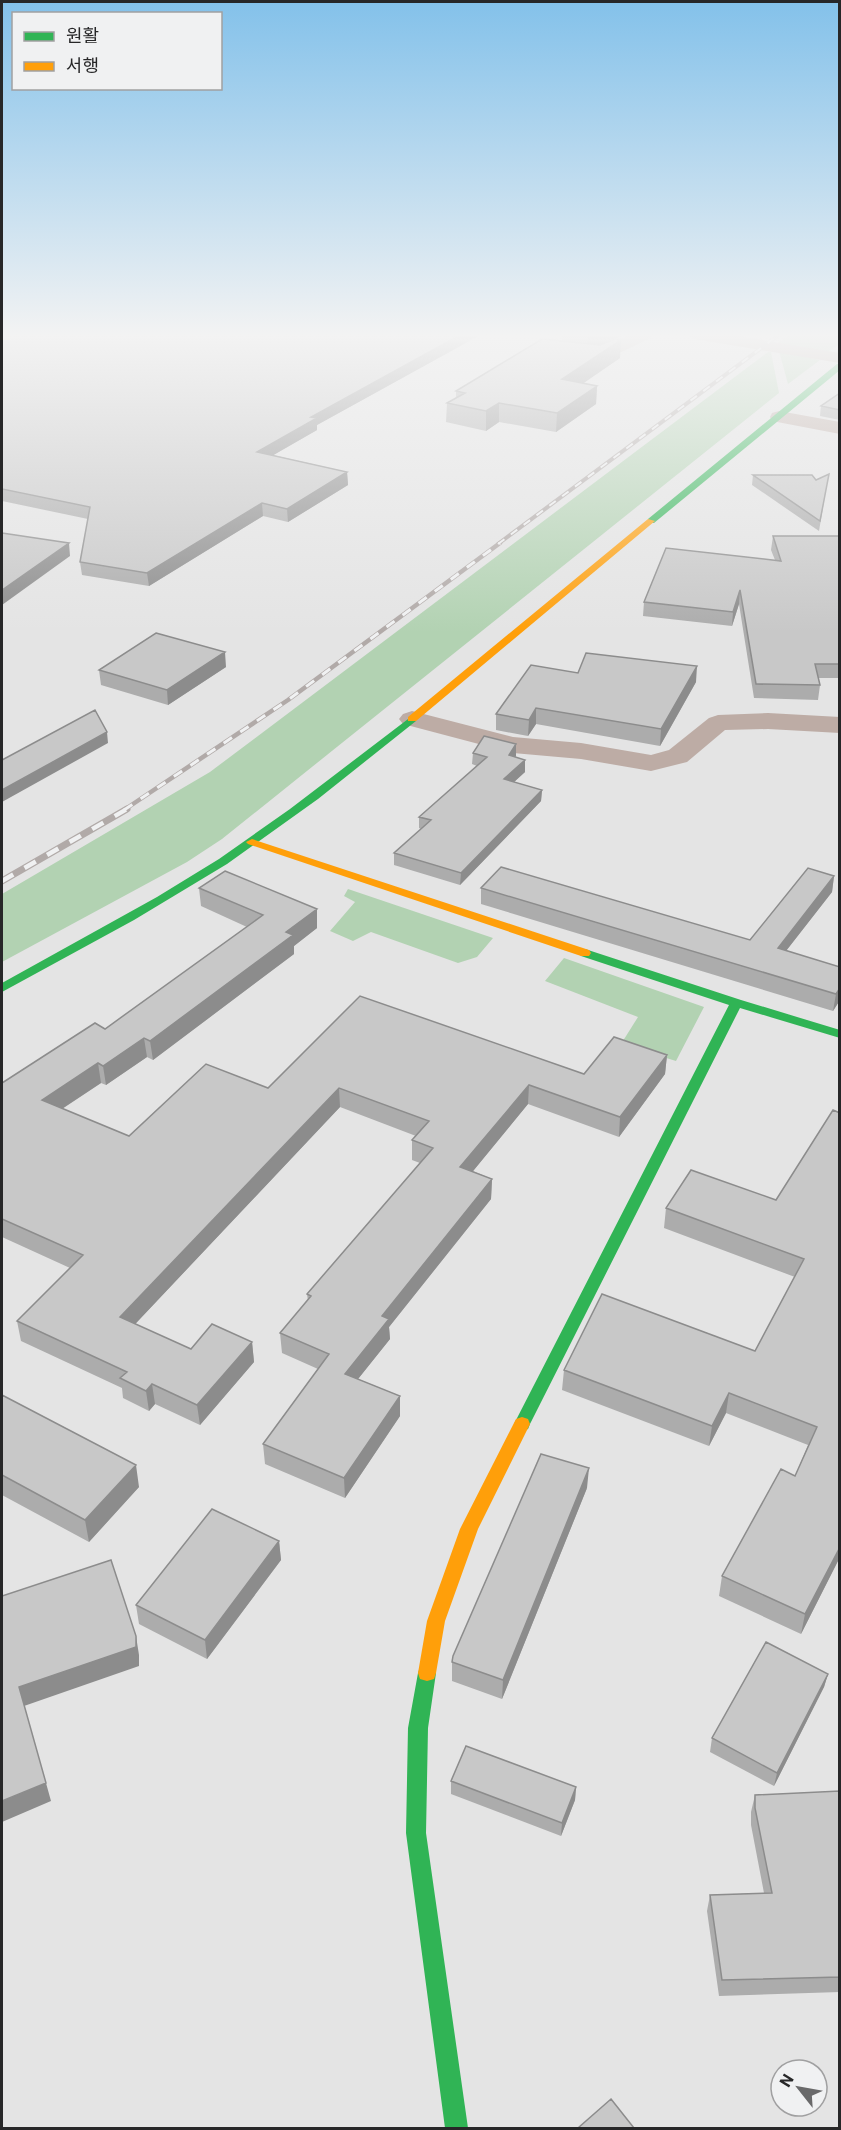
<svg xmlns="http://www.w3.org/2000/svg" width="841" height="2130" font-family="Roboto,'Noto Sans KR',sans-serif">
<rect width="100%" height="100%" fill="#e4e4e4"/>
<path fill="#b2d2b2" d="M790 334H839V344L828 352 778 343Z
M779 351 820 360 788 384Z
M768 352H771L779 393 222 839 187 862 2 962V894L210 772Z
M348 889 493 938 477 957 458 963 371 932 353 941 330 931 355 902 344 896Z
M564 958 704 1007 676 1061 621 1044 638 1017 545 981Z"/>
<g fill="none" stroke-linecap="round" stroke-linejoin="round">
<path fill="#bdaca5" fill-rule="evenodd" d="M631 334H653L651 338C624 350 601 366 571 359L568 355 571 351H596Z
M686 334H727L840 353V363L694 339Z
M779 411 840 422V434L772 421 770 417 772 413Z
M412 711 513 737 581 743 651 755 669 750 709 718 718 715 768 713 840 717V733L768 729 725 730 687 762 651 771 581 759 513 753 403 724 399 719 403 714Z"/>
<path fill="#30b455" fill-rule="evenodd" d="M837 364H840V370L654 523H648V519Z
M412 716 416 717V721L318 799 227 864 134 920 2 992V983L157 897 219 859 290 809Z
M585 949 741 1000 840 1030V1038L740 1008 530 1424 528 1429 522 1431 516 1429 514 1424 729 1005 581 956 579 953 581 950Z
M427 1665 434 1667 436 1673 428 1728 426 1833 468 2128H445L406 1833 408 1728 418 1673 420 1667Z"/>
<path fill="#ff9f0a" fill-rule="evenodd" d="M648 519 655 521 416 721H408V717Z
M252 839 589 950 591 953 589 956H581L248 844 246 842Z
M522 1417 528 1419 530 1424 478 1529 445 1621 436 1673 434 1679 427 1681 420 1679 418 1673 427 1621 460 1529 516 1419Z"/>
<defs>
<path id="rail-far2" d="M498 544 780 334"/>
<path id="rail-far1" d="M124 810 288 700 500 543"/>
<path id="rail" d="M2 881 127 809"/>
</defs>
<use href="#rail-far2" stroke="#b1aaa8" stroke-width="4"/>
<use href="#rail-far1" stroke="#b1aaa8" stroke-width="4.5"/>
<use href="#rail" stroke="#b1aaa8" stroke-width="7"/>
<use href="#rail-far2" stroke="#f0f1f2" stroke-width="2" stroke-dasharray="8" stroke-linecap="butt"/>
<use href="#rail-far1" stroke="#f0f1f2" stroke-width="3" stroke-dasharray="10" stroke-linecap="butt"/>
<use href="#rail" stroke="#f0f1f2" stroke-width="4.5" stroke-dasharray="13" stroke-linecap="butt"/>
</g>
<path fill="#acacac" d="M2 334H482L317 425V430L273 455 347 472 348 485 288 522 263 516 149 586 82 575 80 562 88 519 2 501Z
M563 334H625L616 339 620 358 583 383 597 386 596 404 556 432 499 422 486 431 446 422 447 403 456 398V391L562 341Z
M840 393V420L820 416 821 406Z
M753 475 816 480 827 484 819 531 752 485Z
M773 536H840V678H818L820 685 818 700 754 698 739 604 732 626 643 616 644 602 775 560 771 550Z
M226 667 168 705 101 685 99 670Z
M578 673 696 682 660 746 536 724 528 736 496 730V714Z
M473 753 516 756 515 757 525 760V772L514 782 542 790 541 801 460 885 394 865V853L421 829 419 828V817L477 766 472 764Z
M834 876 832 892 786 951 840 967V1000L833 1011 481 904V888L750 940Z
M199 888 317 909V928L294 946V954L153 1060 147 1057 106 1085 101 1083 62 1109 129 1136 268 1088 584 1074 667 1055 665 1074 619 1137 528 1104 473 1171 492 1179 491 1199 389 1327 390 1339 358 1379 400 1396V1416L345 1498 265 1464 263 1444 318 1369 282 1353 280 1333 308 1301 307 1294 420 1163 412 1160V1140L416 1136 340 1107 135 1324 191 1349 252 1342 254 1362 200 1425 155 1404 149 1411 123 1398 122 1388 21 1341 17 1321 70 1268 2 1237V1083L105 1029 247 927 201 906Z
M840 1113V1557L801 1634 719 1596 722 1576 795 1476 808 1445 726 1413 709 1446 562 1390 564 1370 755 1351 795 1277 664 1228 666 1208 776 1200Z
M2 1395 139 1487 89 1542 2 1495V1496Z
M587 1488 502 1699 452 1681V1662Z
M279 1541 281 1560 207 1659 139 1624 136 1605Z
M828 1674 824 1687 774 1786 710 1752 712 1738Z
M451 1781 576 1787 575 1800 561 1836 451 1794Z
M840 1791V1992L719 1996 707 1911 710 1895 764 1893 751 1825V1812L755 1795Z"/>
<path fill="#8c8c8c" d="M462 334H482L317 425V430L258 464 257 452 311 417Z
M588 334H625L599 348 587 349Z
M621 340 620 358 562 398V379Z
M597 386 596 404 556 432 557 413Z
M499 403V422L486 431V411Z
M347 472 348 485 288 522 287 509Z
M262 503 263 516 149 586 147 573Z
M69 543 70 556 2 605V590Z
M740 590 739 604 732 626 733 612Z
M225 652 226 667 168 705 167 690Z
M697 666 696 682 660 746 661 729Z
M536 708V724L528 736 529 720Z
M107 732 108 743 2 802V790Z
M516 744V756L509 767V755Z
M525 760V772L504 791V779Z
M542 790 541 801 460 885 461 873Z
M834 876 832 892 775 965 778 948Z
M317 909V928L294 946V954L153 1060 150 1041 286 932Z
M840 988V1000L833 1011 836 994Z
M144 1038 147 1057 106 1085 103 1066Z
M667 1055 665 1074 619 1137 620 1117Z
M98 1063 101 1083 45 1120 42 1100Z
M529 1085 528 1104 460 1187V1167Z
M339 1088 340 1107 123 1337 120 1317Z
M492 1179 491 1199 389 1327 390 1339 346 1394 345 1374 382 1316Z
M252 1342 254 1362 200 1425 197 1405Z
M152 1384 155 1404 149 1411 146 1391Z
M729 1393 726 1413 709 1446 712 1426Z
M400 1396V1416L345 1498 344 1478Z
M136 1465 139 1487 89 1542 85 1520Z
M589 1468 587 1488 502 1699 503 1680Z
M279 1541 281 1560 207 1659 205 1640Z
M840 1547V1557L801 1634 805 1614Z
M136 1636 139 1655V1666L24 1706 19 1687Z
M828 1674 824 1687 774 1786 777 1773Z
M46 1783 51 1801 2 1822V1801Z
M576 1787 575 1800 561 1836 562 1823Z"/>
<path fill="#c8c8c8" stroke="#8c8c8c" stroke-width="1.5" d="M2 334H462L311 417 317 418 257 452 347 472 287 509 262 503 147 573 80 562 90 507 2 489Z
M542 339 600 345 615 339 621 340 562 379 597 386 557 413 499 403 486 411 447 403 465 393 456 391Z
M840 393V410L821 406Z
M829 474 820 521 753 475H812L816 480Z
M2 533 69 543 2 590Z
M773 536H840V664H815L820 685 756 684 740 590 733 612 644 602 666 548 781 561Z
M156 633 225 652 167 690 99 670Z
M586 653 697 666 661 729 536 708 529 720 496 714 531 665 578 673Z
M95 710 107 732 2 790V760Z
M484 736 516 744 509 755 525 760 504 779 542 790 461 873 394 853 431 820 419 817 487 757 473 753Z
M501 867 750 940 808 868 834 876 778 948 840 967V988L836 994 481 888Z
M225 871 317 909 286 932 293 935 150 1041 144 1038 103 1066 98 1063 42 1100 129 1136 206 1064 268 1088 360 996 584 1074 614 1037 667 1055 620 1117 529 1085 460 1167 492 1179 382 1316 389 1319 345 1374 400 1396 344 1478 263 1444 329 1354 280 1333 311 1296 307 1294 433 1148 412 1140 429 1121 339 1088 120 1317 191 1349 212 1324 252 1342 197 1405 152 1384 146 1391 120 1378 127 1372 17 1321 83 1255 2 1219V1083L95 1023 105 1029 263 915 199 888Z
M833 1110 840 1113V1547L805 1614 722 1576 781 1469 795 1476 817 1427 729 1393 712 1426 564 1370 602 1294 755 1351 804 1259 666 1208 691 1170 776 1200Z
M2 1395 136 1465 85 1520 2 1475Z
M541 1454 589 1468 503 1680 452 1662 453 1656Z
M212 1509 279 1541 205 1640 136 1605Z
M111 1560 136 1636V1647L19 1687 46 1783 2 1801V1596Z
M766 1642 828 1674 777 1773 712 1738Z
M466 1746 576 1787 562 1823 451 1781Z
M840 1791V1977L722 1980 710 1895 772 1893 755 1808V1795Z
M611 2099 634 2128H578Z"/>
<linearGradient id="sky" x2="0" y2="1"><stop stop-color="#83c1ea"/><stop offset="0.53" stop-color="#f3f3f3"/><stop offset="1" stop-color="#f3f3f3" stop-opacity="0"/></linearGradient>
<rect width="841" height="633" fill="url(#sky)"/>
<rect width="841" height="2130" fill="none" stroke="#272728" stroke-width="6"/>
<rect x="12" y="12" width="210" height="78" fill="#f0f1f2" stroke="#a0a0a1" stroke-width="1.5"/>
<rect x="24" y="32" width="30" height="9" fill="#30b455" stroke="#a0a0a1" stroke-width="1.5"/>
<text x="66" y="42" font-size="18" fill="#272728">원활</text>
<rect x="24" y="62" width="30" height="9" fill="#ff9f0a" stroke="#a0a0a1" stroke-width="1.5"/>
<text x="66" y="72" font-size="18" fill="#272728">서행</text>
<g transform="translate(799 2088) rotate(301)"><circle r="28" fill="#f0f1f2" stroke="#a0a0a1" stroke-width="1.5"/>
<path d="M0-4.5L10 22L0 15L-10 22Z" fill="#69696a"/>
<text y="-9" font-size="16" font-weight="bold" text-anchor="middle" fill="#272728">N</text>
</g>
</svg>
